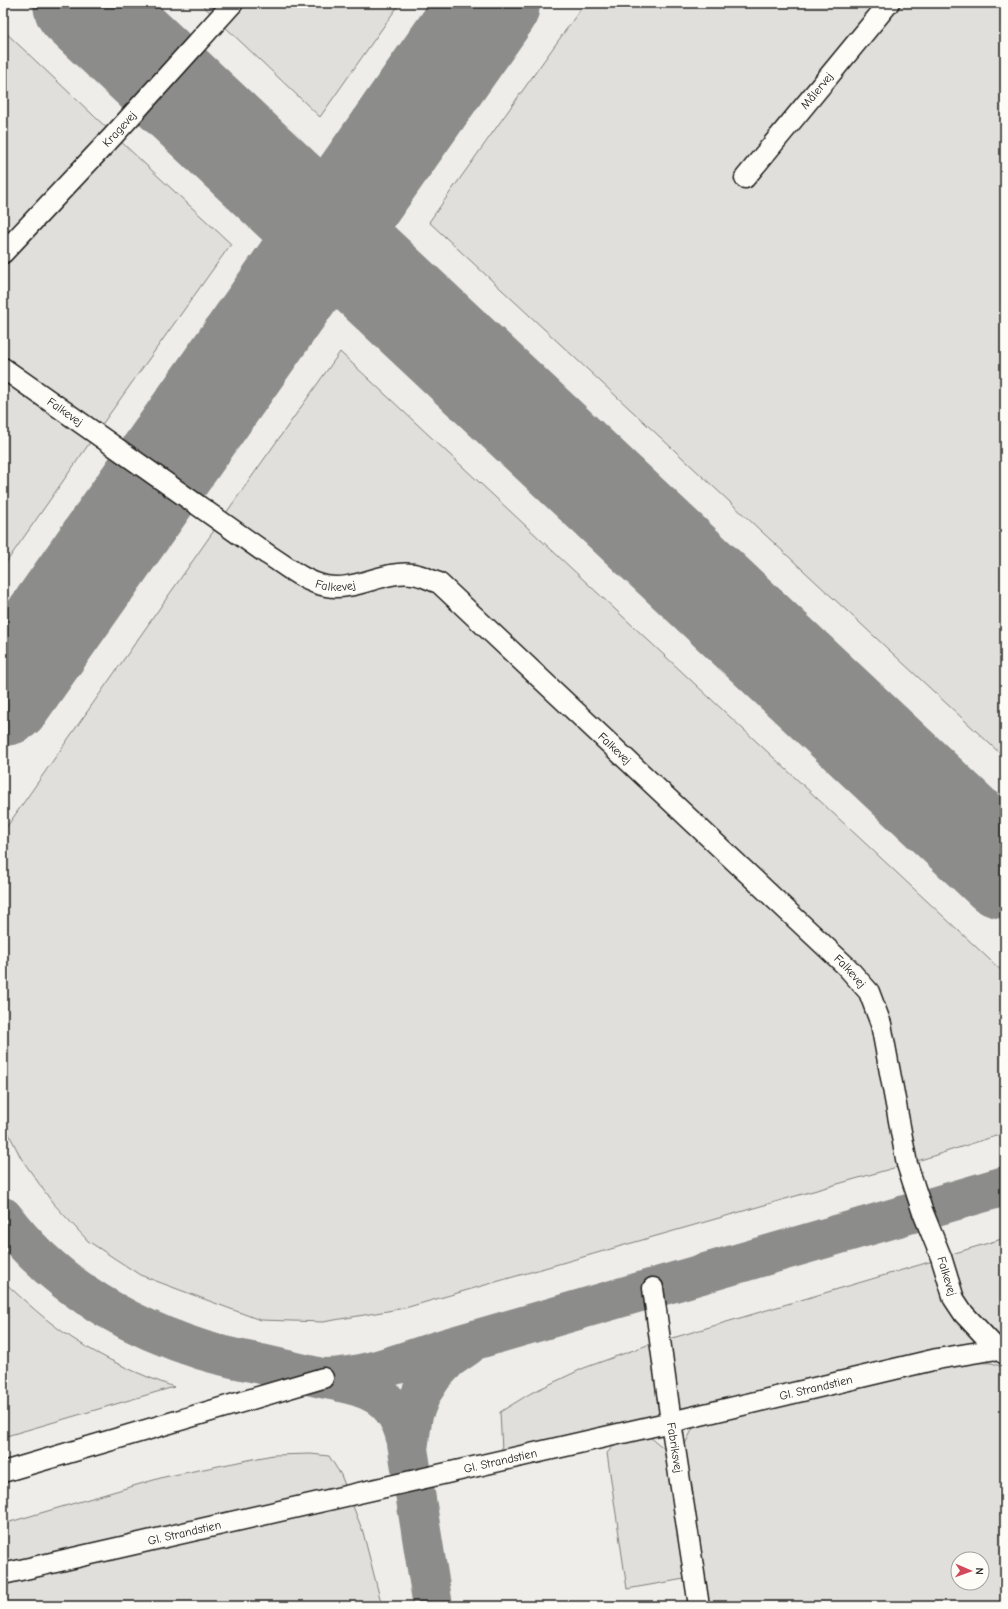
<svg xmlns="http://www.w3.org/2000/svg" width="1008" height="1609" font-family="'Comic Neue',sans-serif">
<rect width="100%" height="100%" fill="#fdfcf7"/>
<filter id="ink" filterUnits="userSpaceOnUse"><feTurbulence type="fractalNoise" baseFrequency=".025" numOctaves="2"/><feDisplacementMap in="SourceGraphic" scale="8" xChannelSelector="R" yChannelSelector="G"/><feConvolveMatrix kernelMatrix="1 2 1 2 8 2 1 2 1" color-interpolation-filters="sRGB"/></filter>
<g filter="url(#ink)">
<path fill="#eeede9" fill-rule="evenodd" d="M3 3H1005V1606H3ZM958 1559H982V1583H958Z"/>
<path fill="#e0dfdb" stroke="#7e7e7c" fill-rule="evenodd" d="M200 3H224L213 15Z
M239 3H400L320 117 222 24Z
M585 3H1005V758L429 222Z
M3 30 111 132 3 244Z
M117 138 231 244 101 426 3 363V259Z
M340 352 1005 974V1133L911 1163 877 1000 440 578 373 575 316 578 226 513Z
M3 373 91 441 3 567Z
M215 529 297 579 390 581 435 586 865 995 904 1165 405 1308 323 1322 260 1320 140 1275 88 1241 52 1202 21 1158 3 1122V832Z
M1005 1238V1346L965 1305 945 1256Z
M936 1260 984 1344 678 1411 669 1339Z
M3 1281C25 1301 47 1322 72 1338 104 1359 138 1374 174 1387L3 1437Z
M653 1343 665 1413 502 1451 500 1412 531 1393 584 1368Z
M963 1362 992 1363 1005 1368V1606H707L681 1452 696 1422ZM958 1559H982V1583H958Z
M650 1437 670 1453 690 1578 627 1589 607 1453 619 1440Z
M311 1454 329 1456 341 1475 346 1488 3 1567V1524L164 1477 273 1455Z
M351 1501 363 1532 382 1606H3V1580Z"/>
<g fill="none" stroke-linecap="round" stroke-linejoin="round">
<path stroke="#8c8c8a" stroke-width="40" d="M3 698 6 691
M3 1217C53 1284 124 1325 202 1350 221 1356 241 1360 261 1364 282 1369 304 1374 326 1379 341 1382 358 1385 372 1392 394 1402 405 1426 408 1449
M323 1378C366 1378 407 1360 447 1348L1005 1186
M433 1606 408 1449 413 1414 422 1392 433 1375 448 1359 467 1346"/>
<path stroke="#8c8c8a" stroke-width="100" d="M83 3 1005 869
M3 696 490 3"/>
<defs>
<g id="minor">
<path id="s1" d="M745 178 889 3"/>
<path id="s2" d="M3 253 113 136 233 3"/>
<path id="s3" d="M3 368 267 554C285 565 304 582 326 586 355 592 383 570 413 574 422 575 430 580 439 583L846 966 869 992 881 1024 907 1164 922 1210 941 1257 954 1299 964 1314 980 1331 997 1349 1005 1354"/>
<path id="s4" d="M653 1288 671 1422 699 1606"/>
<path d="M3 1472 323 1378"/>
<path id="s5" d="M3 1574 671 1422 937 1359 997 1349"/>
</g>
</defs>
<use href="#minor" stroke="#1c1c1c" stroke-width="23"/>
<use href="#minor" stroke="#fdfcf7" stroke-width="20"/>
</g>
</g>
<g text-anchor="middle" dominant-baseline="central" stroke-width="3" stroke-linejoin="round" paint-order="stroke">
<g font-size="12" fill="#1c1c1c" stroke="#fdfcf7">
<text stroke="none"><textPath href="#s1" startOffset="113">Målervej</textPath></text>
<text stroke="none"><textPath href="#s2" startOffset="170">Kragevej</textPath></text>
<text stroke="none"><textPath href="#s3" startOffset="76">Falkevej</textPath></text>
<text stroke="none"><textPath href="#s3" startOffset="400">Falkevej</textPath></text>
<text stroke="none"><textPath href="#s3" startOffset="748">Falkevej</textPath></text>
<text stroke="none"><textPath href="#s3" startOffset="1072">Falkevej</textPath></text>
<text stroke="none"><textPath href="#s3" startOffset="1396">Falkevej</textPath></text>
<text stroke="none"><textPath href="#s5" startOffset="834">Gl. Strandstien</textPath></text>
<text stroke="none"><textPath href="#s4" startOffset="161">Fabriksvej</textPath></text>
<text stroke="none"><textPath href="#s5" startOffset="510">Gl. Strandstien</textPath></text>
<text stroke="none"><textPath href="#s5" startOffset="186">Gl. Strandstien</textPath></text>
</g>
</g>
<rect width="1008" height="1609" fill="none" stroke="#fdfcf7" stroke-width="16"/>
<rect x="8" y="8" width="992" height="1593" fill="none" stroke="#1c1c1c" stroke-width="1.5" filter="url(#ink)"/>
<g transform="translate(970 1571) rotate(92)"><circle r="19" fill="#fdfcf7" stroke="#a3a29f"/>
<path d="M0-3L7 15L0 10L-7 15Z" fill="#d1495b"/>
<text y="-6" font-size="11" font-weight="bold" text-anchor="middle" fill="#1c1c1c">N</text>
</g>
</svg>
